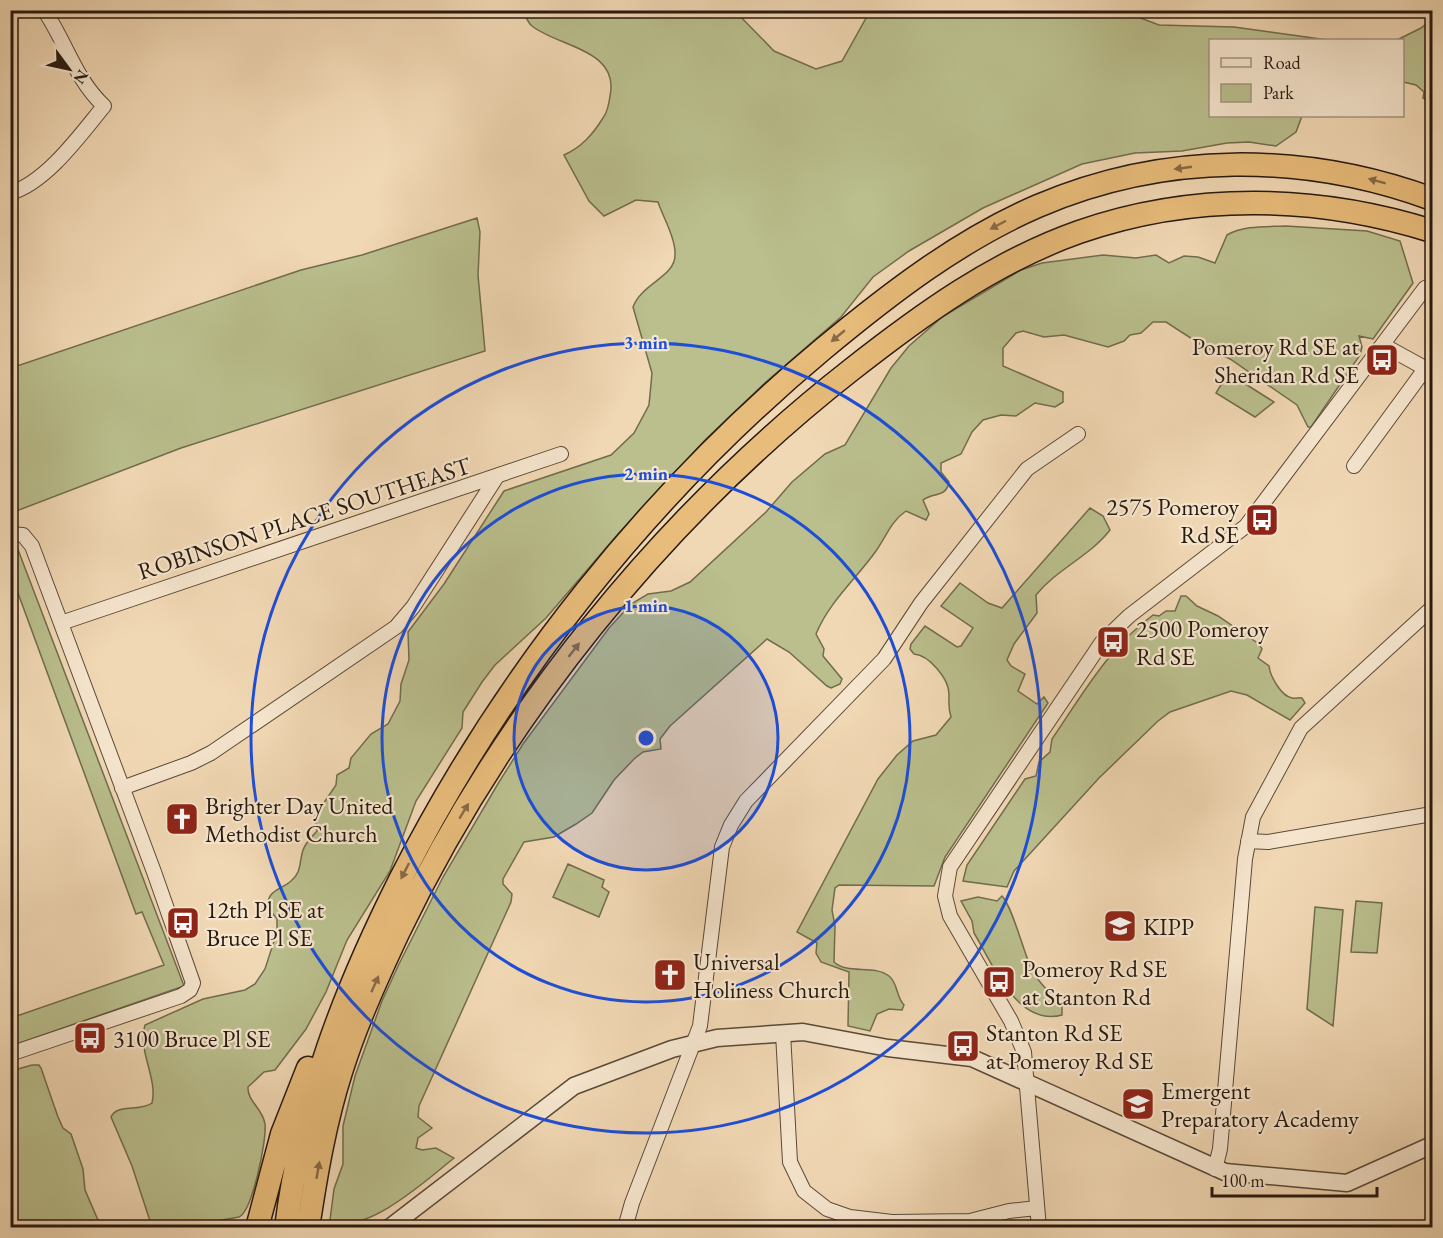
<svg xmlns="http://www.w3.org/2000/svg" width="1443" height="1238" font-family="'EB Garamond',serif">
<rect width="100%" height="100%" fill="#f1d8b4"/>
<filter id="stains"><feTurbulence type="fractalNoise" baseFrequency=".00333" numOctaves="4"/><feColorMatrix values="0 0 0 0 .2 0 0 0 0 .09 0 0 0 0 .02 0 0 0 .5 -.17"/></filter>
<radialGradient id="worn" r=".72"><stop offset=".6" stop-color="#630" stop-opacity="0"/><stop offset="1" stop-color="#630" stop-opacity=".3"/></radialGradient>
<path fill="#babf8d" stroke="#716c4e" stroke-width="1.5" d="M1020 10 1122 11 1159 25 1234 27 1328 40H1210V116H1302L1296 132 1276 146 1249 142 1227 143 1182 151 1135 153 1082 164 983 208 909 251 873 277 841 317 767 381 706 439 618 534 546 618 495 665 482 682 463 712 462 728 416 801 390 871 347 940 326 992 306 1029 275 1070 264 1072 248 1087C247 1101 263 1109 265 1124 267 1140 252 1212 239 1217L183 1227H152L132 1166 111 1117C117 1103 141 1112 152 1103 158 1078 137 1050 145 1025L203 999 245 990 255 984 265 969 277 932V919L268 908C266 890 281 890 291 881 302 872 299 862 303 850 306 842 312 837 317 831L315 816 336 785 337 775 349 768 351 758 371 734 388 724 400 701 401 684 409 660 408 632 444 584 504 491 611 455 634 433 649 405 652 373 633 307C642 283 675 277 675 255 676 239 663 217 658 202L636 200 604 216 589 201 564 155C582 147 593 134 603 118 608 111 609 104 610 96 620 49 558 47 532 26 528 23 525 15 523 11H735L774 51 816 69 842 61 870 11H947L987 17Z
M1432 19V103L1423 98 1424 92 1416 85 1403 82 1402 40H1397L1421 28Z
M477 218 480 232 478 275 485 351 181 448 11 513V368L301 270 362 255Z
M1286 226 1367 231 1400 241 1413 283 1373 339 1359 336 1362 347 1360 355 1311 427H1308L1297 405 1230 359 1200 344 1166 322H1153L1141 333 1130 335 1124 341 1108 347 1064 335 1044 337 1023 331 1016 333 1003 348V366L1063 392V402L1055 407 1035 403 1016 416 1001 415 983 420 972 432 961 454 941 463V472L949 482C946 498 934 492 923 500L929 514 926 520 906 511C891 521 886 537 876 551 856 579 829 602 816 634L824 649 823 656 842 679 840 684 831 688 827 686 789 652 767 639 670 726 660 739 661 749 643 752 634 759 614 780 592 813 576 824 554 837 524 842 503 879V884L512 894 511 902 419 1106 418 1117 432 1128 418 1138 416 1148 422 1150 436 1148 454 1158C429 1178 364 1238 330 1220L334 1189 343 1164V1126L355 1076 382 1001 399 964 443 877 499 782 523 744 609 628 631 604 648 594 671 591 690 582 766 512 792 482 825 454 845 445 891 368 909 346 942 317 1021 270 1042 263 1103 255 1136 258 1156 255 1169 263 1184 256 1198 257 1215 263 1227 235C1244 225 1267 227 1286 226Z
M1228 373 1274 402 1255 417 1216 393Z
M1090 508 1103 516 1110 530C1090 556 1057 569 1036 595L1037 613 1014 644 1007 660 1011 666 1025 674 1018 691 1037 704 1044 697 1048 703 945 857 934 886 839 885 835 888 832 910 835 926 834 962C848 975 873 964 889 976 898 983 896 997 904 1005L902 1010 889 1009 877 1014 870 1031 848 1026 849 972 821 962 816 953 817 943 797 932 878 779 897 755 913 741 936 735 951 717C948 708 949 704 949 694 949 679 929 655 914 654L910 649 911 644 925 626 957 647 961 646 973 628 941 606 960 583 988 603 1002 608Z
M17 547 184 986 11 1046V1018L164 965 142 912 136 914 11 574V549Z
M1181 596H1186L1197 606 1218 616 1259 644 1262 649 1258 658 1269 666C1270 676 1281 696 1292 698 1295 699 1299 697 1302 698L1305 703 1290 720 1247 695 1231 691 1170 712 1158 721 1099 778 1014 871 1007 887 963 881 967 865 1025 779 1036 776 1039 762 1050 752 1052 739C1082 695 1109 647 1153 615L1159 616 1166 611H1175Z
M568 864 604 880 602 887 609 892 599 917 553 897Z
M1002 896C1012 906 1023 950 1030 965 1037 982 1050 993 1062 1005V1015C1017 1027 993 964 974 933L972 921 961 901 978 897 997 901Z
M1356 901 1382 903 1377 953 1351 952Z
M1315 907 1343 910 1333 1026 1307 1009Z
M32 1065H39L41 1068 58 1117 63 1128 71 1134 83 1169 85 1190 101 1227H11V1071Z"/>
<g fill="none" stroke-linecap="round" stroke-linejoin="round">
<defs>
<path id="minor" d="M10 193C46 183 81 134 104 106 75 79 66 42 44 10
M1383 345 1432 372
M1354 466 1425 369
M10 534 23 535 32 546 154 872 193 983 190 990 181 996 10 1054
M61 623 561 454
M122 788 191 763 211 753 396 627 413 607 496 478
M1248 841 1268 842 1432 814
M783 1033 790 1162 804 1191 827 1209 850 1217 892 1222 970 1221 1009 1211 1037 1208
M1215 1169 1220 1149 1245 859 1253 817 1301 728 1432 608
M625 1228 632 1203 700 1026 722 847 731 825 746 801 884 659 921 603 1027 469 1078 434
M1039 1228 1024 1052 1011 1021 950 916 945 896 950 867 1102 642 1129 616 1246 526 1425 288 1432 285"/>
<path id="tertiary" d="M389 1228 574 1086 672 1049 717 1038 803 1032 888 1048 972 1058 1225 1172 1347 1183 1432 1145"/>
<path id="trunk" d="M257 1228 282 1134 308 1068
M286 1228C302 1100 344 991 401 878 504 676 649 494 823 349 888 295 959 240 1038 206 1164 152 1304 152 1432 199
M308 1228C316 1175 325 1122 341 1072 356 1024 377 978 398 933 503 715 661 519 851 370 921 315 994 262 1079 232 1194 192 1317 195 1432 231"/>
</defs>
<use href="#minor" stroke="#5a4939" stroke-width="16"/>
<use href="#tertiary" stroke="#5a4939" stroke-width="19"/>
<use href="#trunk" stroke="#281910" stroke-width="25"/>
<use href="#minor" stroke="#f6e6ce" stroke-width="14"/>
<use href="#tertiary" stroke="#f6e6ce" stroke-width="16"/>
<use href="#trunk" stroke="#e8bc7a" stroke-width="22"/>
</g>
<defs><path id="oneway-solid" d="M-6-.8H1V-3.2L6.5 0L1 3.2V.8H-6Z" transform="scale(1.5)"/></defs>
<g fill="#886a45">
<use href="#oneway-solid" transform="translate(1183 168) rotate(172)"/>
<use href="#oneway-solid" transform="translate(1377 181) rotate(-165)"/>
<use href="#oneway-solid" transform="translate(998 225) rotate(152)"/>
<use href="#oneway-solid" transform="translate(838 336) rotate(140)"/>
<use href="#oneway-solid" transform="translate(574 650) rotate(-52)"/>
<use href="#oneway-solid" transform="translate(464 811) rotate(-59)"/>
<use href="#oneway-solid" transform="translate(405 871) rotate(117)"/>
<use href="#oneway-solid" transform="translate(375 984) rotate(-66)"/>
<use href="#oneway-solid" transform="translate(318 1170) rotate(-80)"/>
</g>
<circle cx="646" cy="738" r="132" fill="#1d4ed8" fill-opacity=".12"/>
<g fill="none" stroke="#1d4ed8" stroke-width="3">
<circle cx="646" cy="738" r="132"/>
<circle cx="646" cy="738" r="264"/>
<circle cx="646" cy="738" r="395"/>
</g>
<defs>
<symbol id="bus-square" viewBox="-11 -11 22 22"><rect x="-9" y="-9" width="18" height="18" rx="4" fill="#8f2418" stroke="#f6e6ce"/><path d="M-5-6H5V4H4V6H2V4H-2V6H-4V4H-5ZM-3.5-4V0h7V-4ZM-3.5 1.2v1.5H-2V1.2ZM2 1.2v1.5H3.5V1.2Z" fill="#fff"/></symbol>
<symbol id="church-square" viewBox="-11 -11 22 22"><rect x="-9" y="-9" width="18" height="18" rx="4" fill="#8f2418" stroke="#f6e6ce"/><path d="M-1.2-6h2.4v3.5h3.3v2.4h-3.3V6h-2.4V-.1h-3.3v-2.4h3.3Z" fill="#fff"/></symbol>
<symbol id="school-square" viewBox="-11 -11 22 22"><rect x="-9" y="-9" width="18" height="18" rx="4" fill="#8f2418" stroke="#f6e6ce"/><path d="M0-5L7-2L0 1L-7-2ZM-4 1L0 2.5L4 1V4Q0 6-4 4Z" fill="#fff"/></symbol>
</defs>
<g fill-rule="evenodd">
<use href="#bus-square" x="1363" y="341" width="38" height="38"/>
<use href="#bus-square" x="1243" y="501" width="38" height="38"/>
<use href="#bus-square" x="1094" y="623" width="38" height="38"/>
<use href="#church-square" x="163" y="800" width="38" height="38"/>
<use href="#bus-square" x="164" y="904" width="38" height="38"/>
<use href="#school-square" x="1101" y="907" width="38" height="38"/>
<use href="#church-square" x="651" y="956" width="38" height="38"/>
<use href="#bus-square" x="980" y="963" width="38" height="38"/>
<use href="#bus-square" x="71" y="1019" width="38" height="38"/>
<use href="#bus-square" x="944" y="1027" width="38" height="38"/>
<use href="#school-square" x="1119" y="1085" width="38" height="38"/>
</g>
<g text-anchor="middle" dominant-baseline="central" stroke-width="4.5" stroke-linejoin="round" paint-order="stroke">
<g font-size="24" fill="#281910" stroke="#f6e6ce" text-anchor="start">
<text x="1359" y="346" text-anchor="end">Pomeroy Rd SE at<tspan x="1359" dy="28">Sheridan Rd SE</tspan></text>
<text x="1239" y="506" text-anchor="end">2575 Pomeroy<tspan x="1239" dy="28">Rd SE</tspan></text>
<text x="1136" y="628">2500 Pomeroy<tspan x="1136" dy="28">Rd SE</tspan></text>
<text x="205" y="805">Brighter Day United<tspan x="205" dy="28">Methodist Church</tspan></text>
<text x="206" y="909">12th Pl SE at<tspan x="206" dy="28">Bruce Pl SE</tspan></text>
<text x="1143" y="926">KIPP</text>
<text x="693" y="961">Universal<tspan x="693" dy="28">Holiness Church</tspan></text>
<text x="1022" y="968">Pomeroy Rd SE<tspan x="1022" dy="28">at Stanton Rd</tspan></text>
<text x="986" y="1032">Stanton Rd SE<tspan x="986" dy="28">at Pomeroy Rd SE</tspan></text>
<text x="113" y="1038">3100 Bruce Pl SE</text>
<text x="1161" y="1090">Emergent<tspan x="1161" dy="28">Preparatory Academy</tspan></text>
</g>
<g font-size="24" fill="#281910" stroke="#f6e6ce">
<text transform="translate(304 518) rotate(-18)">ROBINSON PLACE SOUTHEAST</text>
</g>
</g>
<circle cx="646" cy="738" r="9" fill="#1d4ed8" stroke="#f6e6ce" stroke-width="3"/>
<g font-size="18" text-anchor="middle" font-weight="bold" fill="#1d4ed8" stroke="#f6e6ce" stroke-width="4.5" stroke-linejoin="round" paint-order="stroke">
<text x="646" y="349">3 min</text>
<text x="646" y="480">2 min</text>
<text x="646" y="612">1 min</text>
</g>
<rect width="1443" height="1238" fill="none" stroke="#f1d8b4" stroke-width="36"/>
<rect x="12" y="12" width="1419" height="1214" fill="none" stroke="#281910" stroke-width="3"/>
<rect x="18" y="18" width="1407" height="1202" fill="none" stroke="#281910" stroke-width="1.5"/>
<rect x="1209" y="39" width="195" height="78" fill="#f6e6ce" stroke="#a49482" stroke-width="1.5"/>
<rect x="1221" y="58" width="30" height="9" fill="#f6e6ce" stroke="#a49482" stroke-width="1.5"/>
<text x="1263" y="69" font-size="18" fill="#281910">Road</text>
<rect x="1221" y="84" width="30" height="18" fill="#babf8d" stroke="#a49482" stroke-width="1.5"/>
<text x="1263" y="99" font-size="18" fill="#281910">Park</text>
<g transform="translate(69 69) rotate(123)" stroke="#f6e6ce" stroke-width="4.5" paint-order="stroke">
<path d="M0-4.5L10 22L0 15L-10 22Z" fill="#281910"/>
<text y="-9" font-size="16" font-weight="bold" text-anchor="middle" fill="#281910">N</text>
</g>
<path d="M1212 1187v9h165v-9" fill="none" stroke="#281910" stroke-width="3"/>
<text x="1221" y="1187" font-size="18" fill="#281910" stroke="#f6e6ce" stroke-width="4.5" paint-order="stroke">100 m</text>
<rect width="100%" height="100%" filter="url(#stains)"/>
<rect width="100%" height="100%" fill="url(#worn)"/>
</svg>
